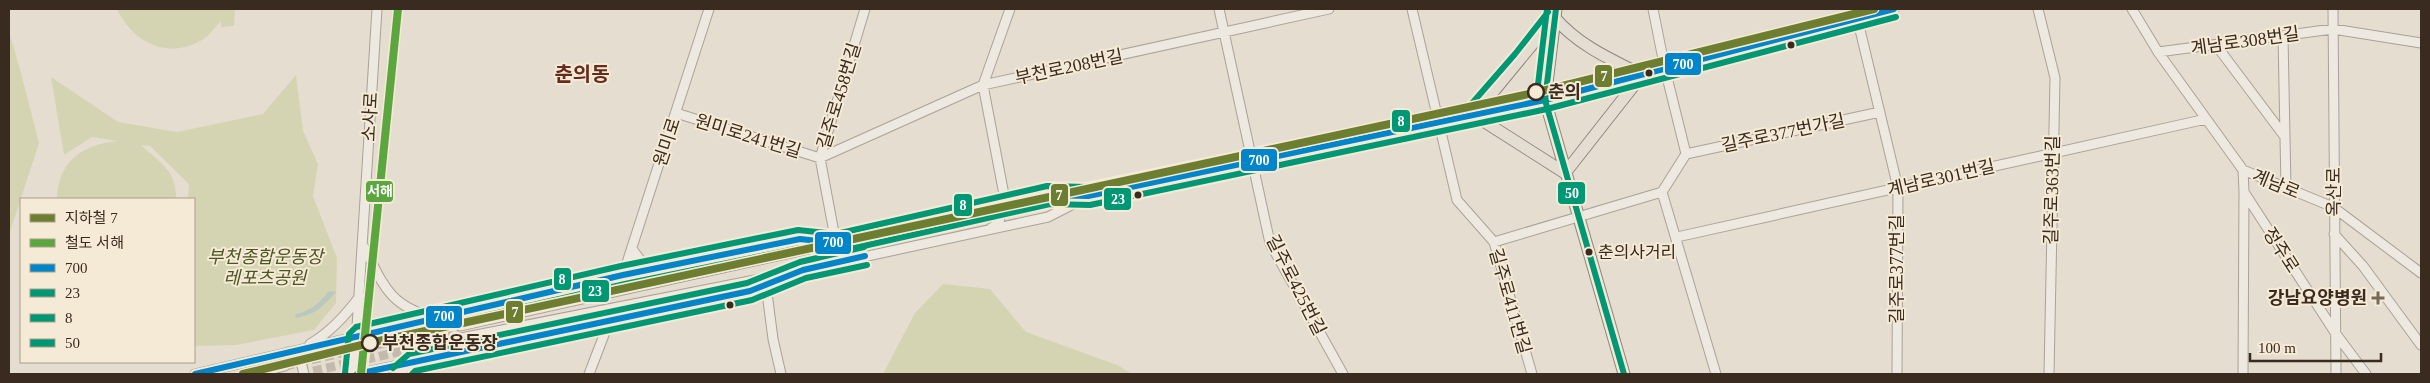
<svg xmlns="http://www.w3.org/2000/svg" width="2430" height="383" font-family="'Times New Roman','Noto Sans KR',serif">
<rect width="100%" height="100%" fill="#e5ddcf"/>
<path fill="#d5d4b2" d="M117 9H235L234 26 221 27V21C215 27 209 36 202 40 168 60 133 43 117 9Z
M9 32 21 73 39 143 9 235Z
M296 75 303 131 318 164 313 196 337 258 336 303 314 330 236 345 194 346V199H188L189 184 150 146 141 145C158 161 177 170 176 199H57C58 161 82 145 117 141L92 137 64 155 51 77 118 122 177 132 263 114Z
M943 284 990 289 1026 332 1117 365 1132 374H883L915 313Z"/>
<path fill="#bac9bf" d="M329 291 336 292C322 307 317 314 296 318L295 314C311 311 319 303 329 291Z"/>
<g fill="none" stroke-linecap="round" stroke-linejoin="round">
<path stroke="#c3b9ac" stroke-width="9" stroke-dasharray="9 4.5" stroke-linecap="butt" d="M285 366 460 326
M300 374 461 338"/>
<defs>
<path id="minor" d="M1219 9 1270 243 1343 374
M1412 9 1457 200 1494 242 1532 374
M1653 9 1665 69 1686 154 1662 192
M1855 9 1898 188 1897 374
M2038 9 2055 78 2049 374
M2132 9 2158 52 2243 170 2333 207 2421 273
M2333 9 2336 374
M2283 36 2286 188
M2216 45 2285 137
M2158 52 2333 29 2421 43
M676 113 820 158 983 85 1329 9
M1686 154 1880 112
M2243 170 2244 192 2336 334 2366 374
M1662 192 1716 374
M1006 205 983 85 1010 9
M989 210 998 213 1000 217 999 223 991 228
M2334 234 2363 266 2421 345
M1677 237 2206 119
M1494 242 1662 192
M364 247C384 286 388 304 433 318
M632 249 648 270
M623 275 709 9
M766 285 773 339 781 374
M448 315C441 332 442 342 457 354
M460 326 836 243 820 158 865 9
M461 338 780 275
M310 344C331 332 346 315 360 296
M288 352 301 362 304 374
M195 374 623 275 800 239 836 243 1049 195 1088 196 1545 100 1894 9
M253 374 285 366
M354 374 377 9
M357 374 750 291 803 270 1048 217 1085 198
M399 374 410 363
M589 374 609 322
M2243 374 2244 192"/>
<path id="major" d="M1556 9 1545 100 1624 374
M1554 18 1474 115 1565 173
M1555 18C1578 45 1610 59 1642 75L1565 173"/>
</defs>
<use href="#minor" stroke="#aaa298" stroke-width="11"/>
<use href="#major" stroke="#90887f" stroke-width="13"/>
<use href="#minor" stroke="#ede8e0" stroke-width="9"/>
<use href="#major" stroke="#e4ded2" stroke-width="11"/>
<defs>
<path id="bus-1" d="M195 374 623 275 800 239 836 243 1049 195 1088 196 1545 100 1894 9
M357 374 750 291 803 270 865 256"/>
<path id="bus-2" d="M363 374 366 343 625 284 800 248 837 252 1050 204 1090 205 1547 109 1896 17
M412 374 415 371 752 300 806 278 867 265"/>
<path id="bus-3" d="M1467 109 1515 54 1548 12
M393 368 409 354 747 283 800 262 864 247
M345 373 349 334 356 327 621 266 798 230 836 234 1047 186 1087 187 1537 93 1547 9"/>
<path id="bus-4" d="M1556 9 1545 100 1624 374"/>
</defs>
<use href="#bus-1" stroke="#f5ead5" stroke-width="10"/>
<use href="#bus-2" stroke="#f5ead5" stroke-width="10"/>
<use href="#bus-3" stroke="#f5ead5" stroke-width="10"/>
<use href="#bus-4" stroke="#f5ead5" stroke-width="10"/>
<use href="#bus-1" stroke="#0085ca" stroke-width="6"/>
<use href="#bus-2" stroke="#009775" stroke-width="6"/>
<use href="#bus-3" stroke="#009775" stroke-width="6"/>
<use href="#bus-4" stroke="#009775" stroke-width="6"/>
<defs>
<path id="rail-1" d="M361 374 398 9"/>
</defs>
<use href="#rail-1" stroke="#f5ead5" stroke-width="11"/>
<use href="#rail-1" stroke="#5ca63f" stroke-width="8"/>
<defs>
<path id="metro-1" d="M243 374 374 342 1538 92 1874 9"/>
</defs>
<use href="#metro-1" stroke="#f5ead5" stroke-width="11"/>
<use href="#metro-1" stroke="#6e7e31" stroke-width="8"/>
</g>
<g fill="#392b1f" stroke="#f5ead5" stroke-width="2">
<circle cx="1791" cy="45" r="4.5"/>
<circle cx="1649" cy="73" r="4.5"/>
<circle cx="1138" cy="195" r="4.5"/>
<circle cx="1589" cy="252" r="4.5"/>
<circle cx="730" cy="305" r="4.5"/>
</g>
<g fill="#f5ead5" stroke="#392b1f" stroke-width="2.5">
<circle cx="1536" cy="92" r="8"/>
<circle cx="370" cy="343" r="8"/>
</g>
<path fill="#75695d" stroke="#f5ead5" stroke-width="2" d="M2375.5 290.5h5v5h5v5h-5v5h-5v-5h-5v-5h5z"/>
<g text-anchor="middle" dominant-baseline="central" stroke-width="4" stroke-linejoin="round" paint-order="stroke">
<g font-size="17" fill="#392b1f" stroke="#f5ead5" text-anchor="start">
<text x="1598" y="252">춘의사거리</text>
</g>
<g font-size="18" fill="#392b1f" stroke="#f5ead5">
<text transform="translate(2245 41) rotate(-8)">계남로308번길</text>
<text transform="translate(1069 67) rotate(-12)">부천로208번길</text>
<text transform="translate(839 96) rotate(-73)">길주로458번길</text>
<text transform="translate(370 117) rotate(-87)">소사로</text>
<text transform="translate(1783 133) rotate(-12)">길주로377번가길</text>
<text transform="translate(748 136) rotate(17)">원미로241번길</text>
<text transform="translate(667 142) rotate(-72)">원미로</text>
<text transform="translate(1941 178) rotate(-13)">계남로301번길</text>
<text transform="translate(2276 184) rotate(22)">계남로</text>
<text transform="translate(2052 190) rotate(-89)">길주로363번길</text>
<text transform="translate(2334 192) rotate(-90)">옥산로</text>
<text transform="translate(2281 250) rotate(57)">정주로</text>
<text transform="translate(1897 269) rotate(-90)">길주로377번길</text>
<text transform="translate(1296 285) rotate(63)">길주로425번길</text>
<text transform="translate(1510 301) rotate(74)">길주로411번길</text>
</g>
<g font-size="18" font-weight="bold" fill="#392b1f" stroke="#f5ead5" text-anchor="start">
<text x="1548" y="92">춘의</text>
<text x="382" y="343">부천종합운동장</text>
</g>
<g font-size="18" font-style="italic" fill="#4c5526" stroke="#f5ead5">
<text x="265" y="257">부천종합운동장<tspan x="265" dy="21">레포츠공원</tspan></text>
</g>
<g font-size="18" font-weight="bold" fill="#392b1f" stroke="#f5ead5" text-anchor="end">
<text x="2367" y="298">강남요양병원</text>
</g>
<g font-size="20" font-weight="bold" fill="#652b1f" stroke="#f5ead5">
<text x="582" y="74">춘의동</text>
</g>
</g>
<g stroke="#f5ead5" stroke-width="2">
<rect x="1664" y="52" width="38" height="24" rx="5" fill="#0085ca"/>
<rect x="1594" y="64" width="19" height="24" rx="5" fill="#6e7e31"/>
<rect x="1391" y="109" width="20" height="24" rx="5" fill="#009775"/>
<rect x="1240" y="148" width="38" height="24" rx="5" fill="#0085ca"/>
<rect x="365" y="180" width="29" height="23" rx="5" fill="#5ca63f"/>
<rect x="1557" y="181" width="29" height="24" rx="5" fill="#009775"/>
<rect x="1050" y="183" width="19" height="24" rx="5" fill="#6e7e31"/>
<rect x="1103" y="187" width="29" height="24" rx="5" fill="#009775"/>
<rect x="953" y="193" width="20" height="24" rx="5" fill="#009775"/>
<rect x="814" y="231" width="38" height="24" rx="5" fill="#0085ca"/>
<rect x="553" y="267" width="19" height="24" rx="5" fill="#009775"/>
<rect x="581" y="279" width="29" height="24" rx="5" fill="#009775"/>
<rect x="505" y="300" width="19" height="24" rx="5" fill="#6e7e31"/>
<rect x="425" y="305" width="38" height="24" rx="5" fill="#0085ca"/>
</g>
<g font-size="14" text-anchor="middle" font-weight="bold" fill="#fff">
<text x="1683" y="69">700</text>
<text x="1604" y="81">7</text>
<text x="1401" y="126">8</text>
<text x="1259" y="165">700</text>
<text x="380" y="196">서해</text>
<text x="1572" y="198">50</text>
<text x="1059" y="200">7</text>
<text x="1118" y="204">23</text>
<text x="963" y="210">8</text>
<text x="833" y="247">700</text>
<text x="562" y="284">8</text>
<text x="595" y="296">23</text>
<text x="515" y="317">7</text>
<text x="444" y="321">700</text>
</g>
<rect width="2430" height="383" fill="none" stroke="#392b1f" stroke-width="20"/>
<rect x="20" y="198" width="175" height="165" fill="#f5ead5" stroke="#aa9e8c"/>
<rect x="30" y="214" width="25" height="8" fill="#6e7e31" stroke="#aa9e8c"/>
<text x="65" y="223" font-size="15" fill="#392b1f">지하철 7</text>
<rect x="30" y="239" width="25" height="8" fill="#5ca63f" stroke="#aa9e8c"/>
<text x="65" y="248" font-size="15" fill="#392b1f">철도 서해</text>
<rect x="30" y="264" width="25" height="8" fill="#0085ca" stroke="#aa9e8c"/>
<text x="65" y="273" font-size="15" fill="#392b1f">700</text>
<rect x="30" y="289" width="25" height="8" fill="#009775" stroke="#aa9e8c"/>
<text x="65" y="298" font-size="15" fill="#392b1f">23</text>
<rect x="30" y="314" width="25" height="8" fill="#009775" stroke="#aa9e8c"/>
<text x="65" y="323" font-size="15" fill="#392b1f">8</text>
<rect x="30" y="339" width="25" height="8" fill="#009775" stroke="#aa9e8c"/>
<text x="65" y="348" font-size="15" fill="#392b1f">50</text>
<path d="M2250 353v8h131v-8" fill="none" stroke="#392b1f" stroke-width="2.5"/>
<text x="2258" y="353" font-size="15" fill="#392b1f" stroke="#f5ead5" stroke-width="4" paint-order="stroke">100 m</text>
</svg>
